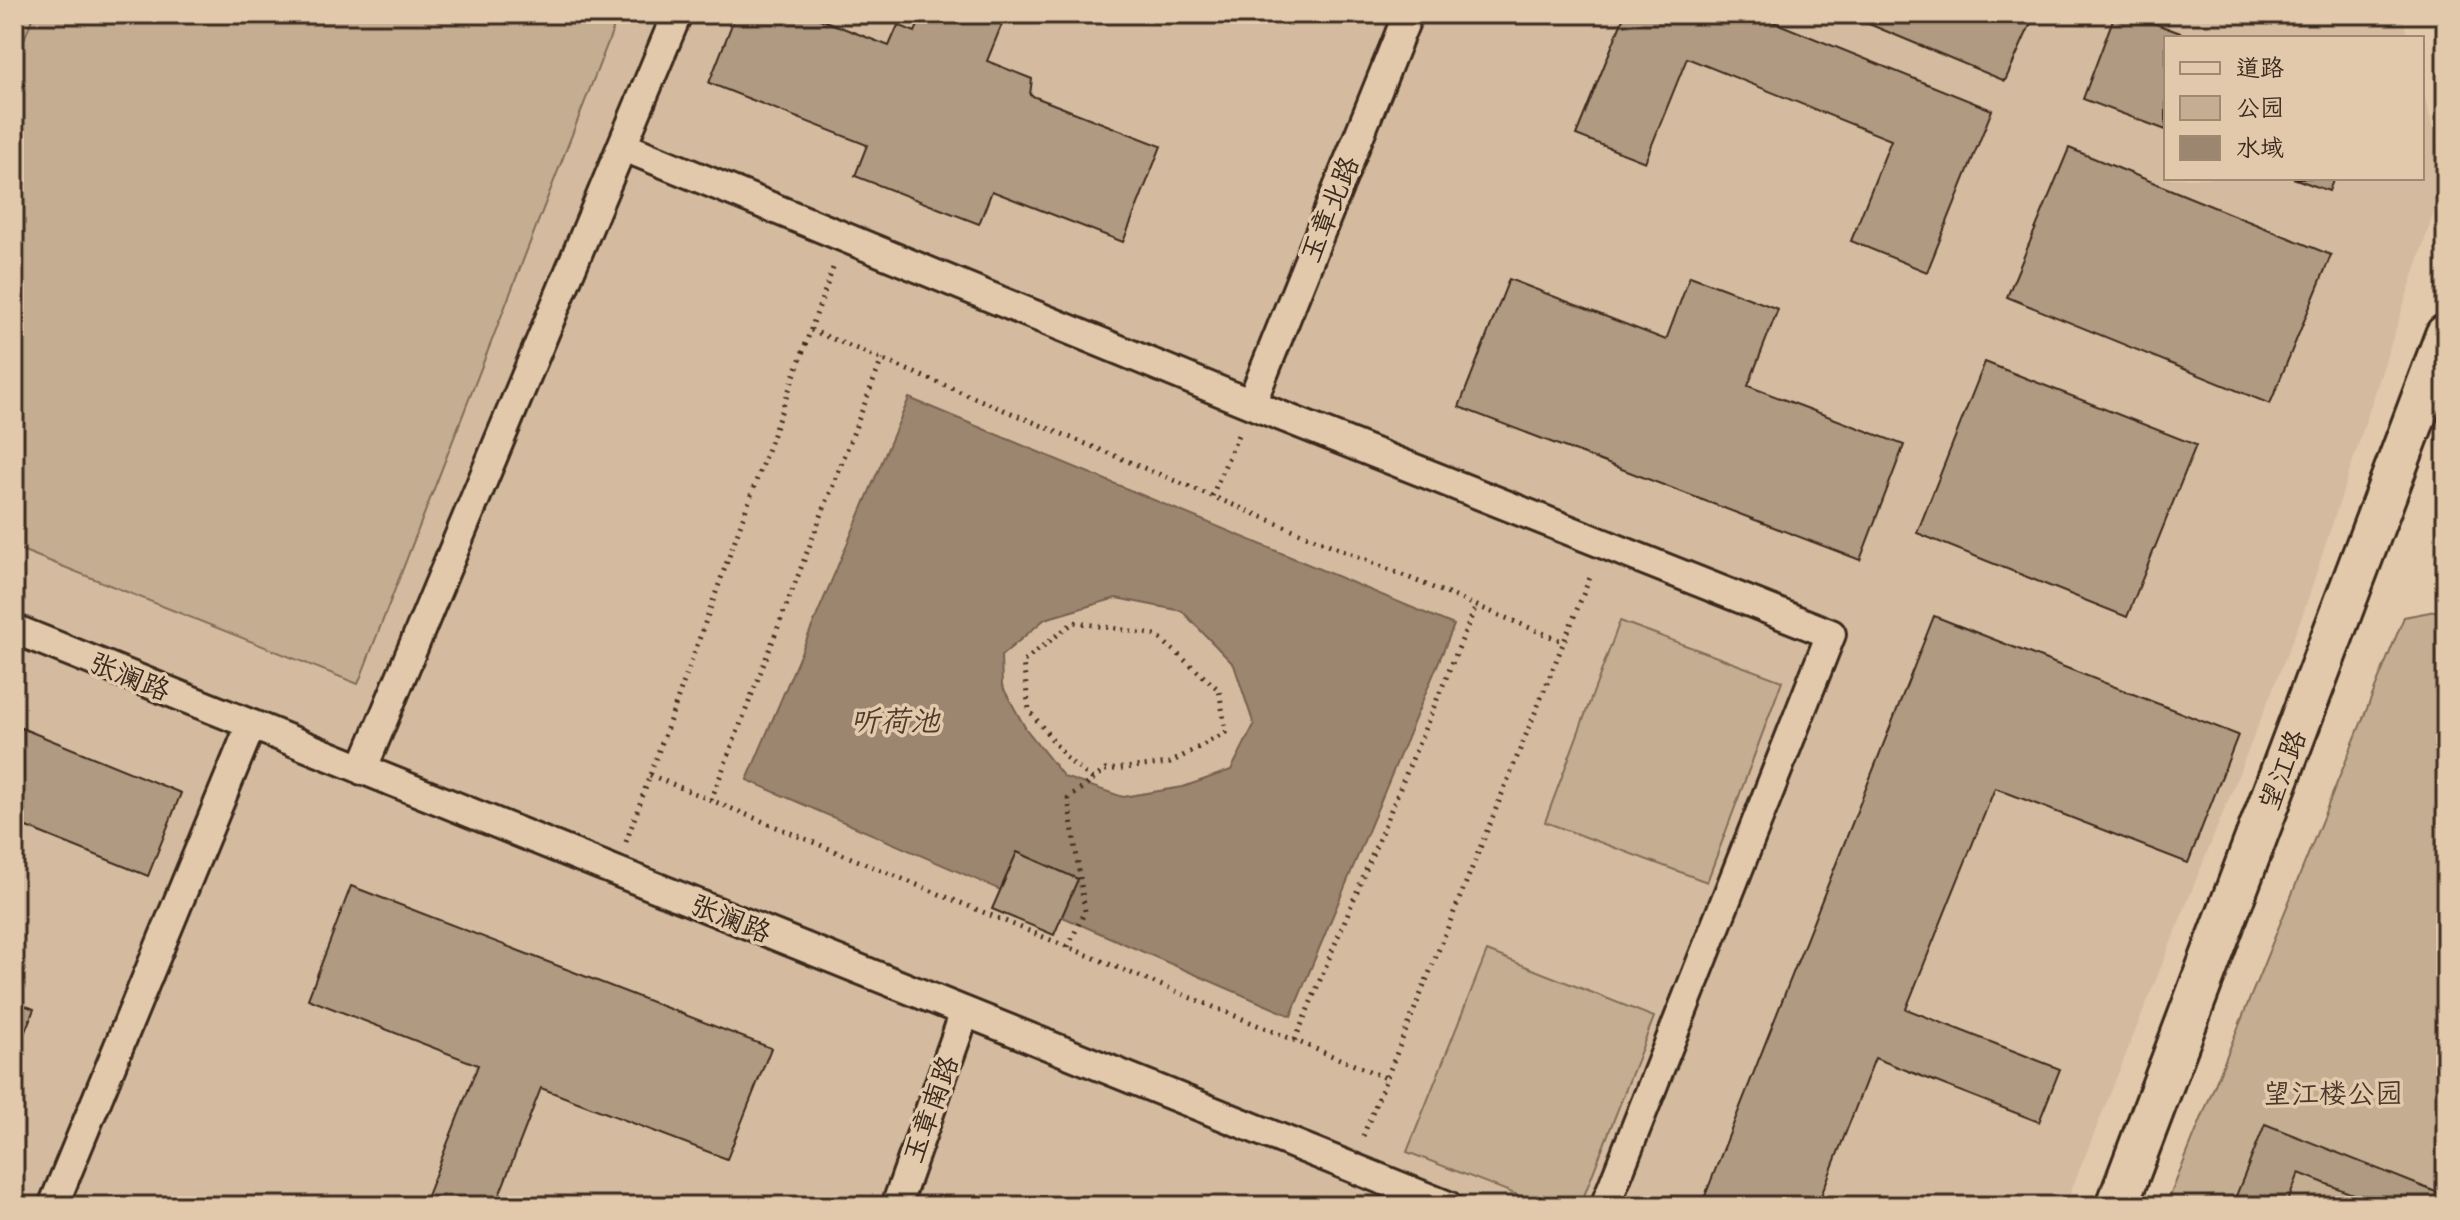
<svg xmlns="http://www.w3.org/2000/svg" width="2460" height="1220" font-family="'Patrick Hand','LXGW WenKai TC',sans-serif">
<rect width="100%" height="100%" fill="#e3c9ab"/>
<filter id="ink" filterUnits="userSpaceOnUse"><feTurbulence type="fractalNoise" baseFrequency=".0125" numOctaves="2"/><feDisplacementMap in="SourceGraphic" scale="16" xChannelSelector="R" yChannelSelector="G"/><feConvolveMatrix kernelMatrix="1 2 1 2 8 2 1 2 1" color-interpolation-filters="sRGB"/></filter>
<g filter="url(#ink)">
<path fill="#d4bb9f" d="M14 14H2402L2408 38H2166V178H2422V88L2446 175 2303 614 2065 1206H14Z"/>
<path fill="#c5ad91" stroke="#806c58" stroke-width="2" d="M34 14H619L358 684 14 547V65Z
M2446 609V1206H2166L2404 617Z
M1620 621 1782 681 1707 882 1545 822Z
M1487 951 1654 1017 1580 1206H1546L1407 1152Z"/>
<path fill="#9d8670" stroke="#76614f" stroke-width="2" fill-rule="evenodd" d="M909 398 1454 625 1291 1016 747 780ZM1116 598 1182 611 1234 665 1254 725 1231 770 1183 787 1123 797 1064 777 1026 729 1002 686 1001 656 1045 619Z"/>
<path fill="#b19a82" stroke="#3b2a1e" stroke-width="2" d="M736 14H807L889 46 898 25 915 32 923 14H1006L987 61 1032 79 1030 95 1161 146 1123 242 992 191 979 224 855 176 867 145 709 83Z
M1625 14H1754L1992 110 1927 272 1851 241 1891 140 1687 58 1645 162 1576 135Z
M1845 14H2035L2005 81Z
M2115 14H2129L2194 38H2166V130L2083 99Z
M2069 148 2331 255 2270 404 2007 297Z
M2293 178H2334L2329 191Z
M1690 276 1778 309 1748 386 1904 445 1860 560 1459 407 1509 279 1666 340Z
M1985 362 2196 445 2127 617 1917 533Z
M1934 616 2238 735 2188 863 1995 788 1906 1009 2060 1069 2039 1122 1875 1058 1817 1206H1701Z
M14 725 181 793 148 876 14 822Z
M1017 852 1078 879 1054 935 992 909Z
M351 886 771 1048 727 1159 541 1088 495 1206H423L478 1065 308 999Z
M14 1001 34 1009 14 1059Z
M2265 1124 2446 1196V1206H2383L2299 1173 2286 1206H2232Z"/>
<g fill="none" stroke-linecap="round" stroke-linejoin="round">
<defs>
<path id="street" d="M622 146 1251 404 1831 634 1605 1206
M1251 404 1408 14
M14 629 1448 1206
M362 770 677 14
M53 1206 251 725
M896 1206 965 1012"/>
<path id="secondary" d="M2117 1206 2446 335"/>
</defs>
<use href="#street" stroke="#3b2a1e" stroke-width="34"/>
<use href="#secondary" stroke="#3b2a1e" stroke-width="46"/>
<path stroke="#3b2a1e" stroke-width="5" stroke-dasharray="2 6" stroke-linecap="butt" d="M811 330 1564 642
M1212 496 1238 435
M650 775 1386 1078
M711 800 882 359
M626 842 833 268
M1068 947 1085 911 1068 799 1105 770 1170 763 1226 732 1219 690 1156 635 1074 622 1023 662 1029 710 1068 760 1094 780
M1295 1040 1476 606
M1363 1136 1591 575"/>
<use href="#street" stroke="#e3c9ab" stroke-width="28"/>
<use href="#secondary" stroke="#e3c9ab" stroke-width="40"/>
</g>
</g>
<g text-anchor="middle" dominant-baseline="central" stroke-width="7" stroke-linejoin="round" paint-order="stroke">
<g font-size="28" fill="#3b2a1e" stroke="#e3c9ab">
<text transform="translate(1329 209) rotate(-68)">玉章北路</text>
<text transform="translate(130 676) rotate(22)">张澜路</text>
<text transform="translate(2282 770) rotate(-69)">望江路</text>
<text transform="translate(731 918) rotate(22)">张澜路</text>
<text transform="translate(930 1109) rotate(-70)">玉章南路</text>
</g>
<g font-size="28" fill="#49372a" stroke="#e3c9ab">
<text x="2333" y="1093">望江楼公园</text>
</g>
<g font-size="30" font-style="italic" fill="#4f3c2e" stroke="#e3c9ab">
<text x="895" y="720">听荷池</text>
</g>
</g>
<rect width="2460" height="1220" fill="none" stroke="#e3c9ab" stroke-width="48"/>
<rect x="24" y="24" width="2412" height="1172" fill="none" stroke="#3b2a1e" stroke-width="3" filter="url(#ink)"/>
<rect x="2164" y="36" width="260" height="144" fill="#e3c9ab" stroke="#a08973" stroke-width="2"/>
<rect x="2180" y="62" width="40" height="12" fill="#e3c9ab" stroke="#a08973" stroke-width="2"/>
<text x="2236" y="76" font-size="24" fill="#3b2a1e">道路</text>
<rect x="2180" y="96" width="40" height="24" fill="#c5ad91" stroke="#a08973" stroke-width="2"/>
<text x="2236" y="116" font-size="24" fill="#3b2a1e">公园</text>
<rect x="2180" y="136" width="40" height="24" fill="#9d8670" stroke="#a08973" stroke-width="2"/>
<text x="2236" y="156" font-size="24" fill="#3b2a1e">水域</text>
</svg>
